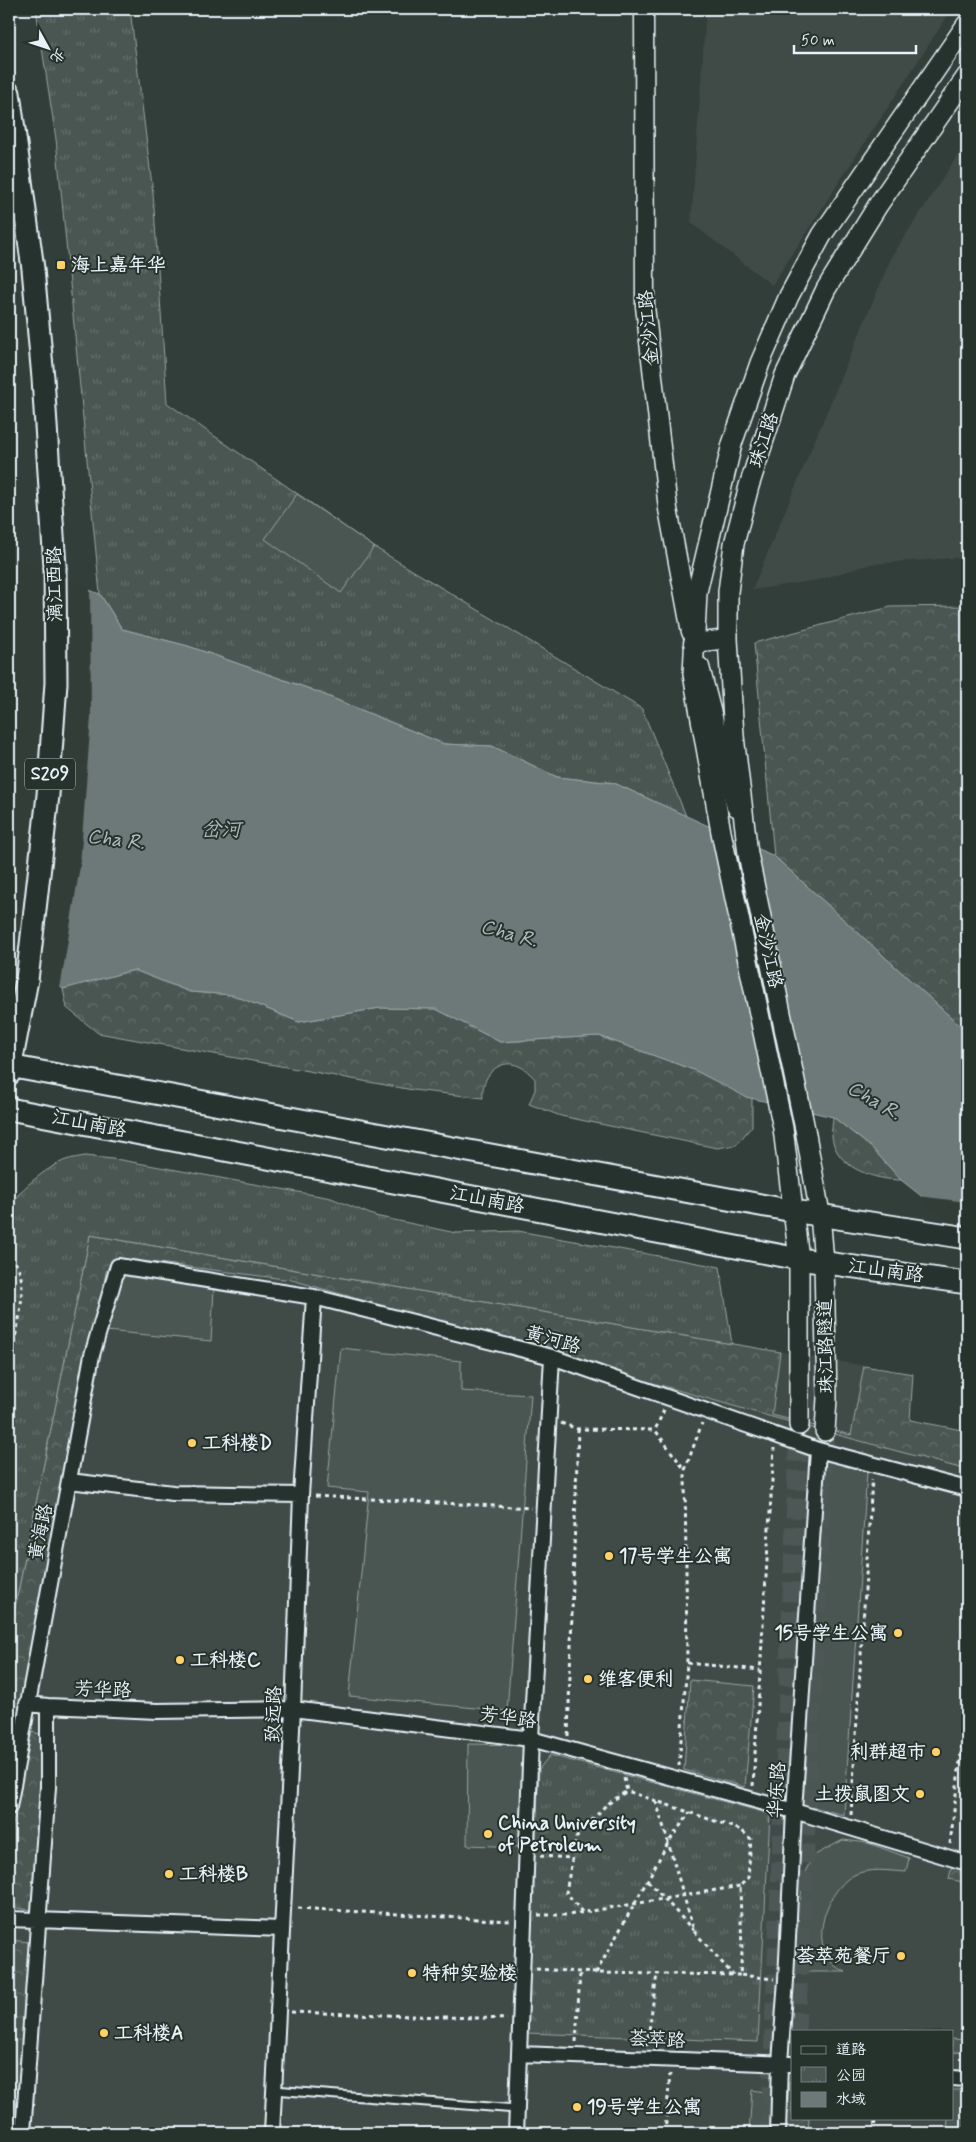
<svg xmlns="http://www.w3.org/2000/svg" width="976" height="2142" font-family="Mynerve,'LXGW WenKai TC',sans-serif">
<defs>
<pattern id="forest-crowns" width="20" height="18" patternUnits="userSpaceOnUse" patternTransform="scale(1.25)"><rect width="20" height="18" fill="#495651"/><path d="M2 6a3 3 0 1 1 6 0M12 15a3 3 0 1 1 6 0" fill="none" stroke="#636f6b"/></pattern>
<pattern id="park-tufts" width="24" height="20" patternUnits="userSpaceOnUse" patternTransform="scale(1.25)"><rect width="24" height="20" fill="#495651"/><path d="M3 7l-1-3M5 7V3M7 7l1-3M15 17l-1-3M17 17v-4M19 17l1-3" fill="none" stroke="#636f6b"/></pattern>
</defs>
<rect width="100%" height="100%" fill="#323e39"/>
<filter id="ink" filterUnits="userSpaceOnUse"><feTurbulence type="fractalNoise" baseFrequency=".02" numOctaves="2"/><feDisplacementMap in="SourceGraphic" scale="10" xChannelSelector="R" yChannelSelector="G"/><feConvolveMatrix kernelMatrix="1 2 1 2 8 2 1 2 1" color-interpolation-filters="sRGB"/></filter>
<g filter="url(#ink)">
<path fill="#3f4b46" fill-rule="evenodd" d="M706 9H952L772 285 691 223Z
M967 141V557L871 564 818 580 752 590 892 256Z
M90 1235 913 1374 910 1420 967 1431V2133H9V1637ZM792 2031H952V2118H792Z"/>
<path fill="url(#forest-crowns)" stroke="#98a4a4" d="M967 606V1032L774 856 754 643 890 607Z
M134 970 190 992 233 995 299 1022 380 1008 436 1009 500 1042 599 1036 694 1070 752 1098V1126L736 1145 717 1148 561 1116 529 1104 535 1090V1079C530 1074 526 1069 519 1066 498 1057 480 1078 483 1098L413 1090 98 1033 67 1008 63 989Z
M833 1117 872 1148 901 1180C875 1180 835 1168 832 1136 831 1130 833 1123 833 1117Z
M90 1235 780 1352 772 1415 851 1435 864 1366 913 1374 910 1420 967 1431V1470L772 1417 292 1280 119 1258 112 1259 106 1272 9 1781V1637Z
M690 1680 754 1686 745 1787 684 1770Z
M30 1732 46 1735 31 1910 9 1907V1846Z
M952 1865 967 1870V1883L949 1879Z
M9 1940 29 1942 15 2129H9Z
M952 2039 967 2040V2053L952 2052Z
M789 2082H792V2118H809L808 2133H786Z"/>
<path fill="url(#park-tufts)" stroke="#98a4a4" d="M36 9H130L153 193 167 403 374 547 642 709 686 816 614 783 557 777 492 746 444 744 310 689 188 646 122 629 100 594 56 139Z
M85 1156 121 1160 331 1198 375 1216 456 1233 518 1231 720 1267 732 1344 90 1235 9 1637V1210C14 1192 49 1166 66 1160 72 1158 79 1157 85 1156Z
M550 1755 770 1814 758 2042 527 2033 539 1769Z"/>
<path fill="#495651" stroke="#98a4a4" d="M297 494 374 547 341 593 265 539Z
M121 1272 214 1289 211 1341 106 1331Z
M341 1348 461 1361V1391L531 1395 507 1711 349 1696 369 1492 327 1488Z
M826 1459 867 1472 844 1815 802 1804Z
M468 1744 524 1745V1847L467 1845Z
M843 1840 868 1843 909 1858 906 1872C888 1871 868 1867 852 1876 822 1895 805 1957 846 1972H793L803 1876 813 1856Z
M752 2090 772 2093 769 2133H749Z
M952 2090H967V2133H947L948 2118H952Z"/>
<path fill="#6d7978" stroke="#9ea9ab" d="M9 561 100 594 122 629 188 646 310 689 444 744 492 746 557 777 614 783 774 856 967 1032V1232L901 1180 872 1148 833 1117 746 1097 694 1070 599 1036 500 1042 436 1009 380 1008 299 1022 233 995 190 992 134 970 63 989 9 940Z"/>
<path fill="#323e39" d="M9 558 90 588 91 717 80 866 60 989 9 943Z
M918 1196 967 1202V1235L966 1234Z"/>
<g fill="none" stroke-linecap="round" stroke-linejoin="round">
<path stroke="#4d5956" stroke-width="19" stroke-dasharray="19 9" stroke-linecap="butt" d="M796 2031 825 1431
M770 2133 799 1425
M791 2133 792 2108"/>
<defs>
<path id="service" d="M274 2090 517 2109"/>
<path id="minor" d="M69 1481 173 1493 301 1495
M27 1704 48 1706 157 1711 293 1709 531 1739 794 1811 967 1863
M9 1807 92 1355 118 1266 314 1297 552 1357 818 1450 967 1489
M9 1919 282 1929
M519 2054 792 2064
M952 2078 967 2079
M23 2133 48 1787V1706
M272 2133 293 1709 301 1495 314 1297
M516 2133 531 1739 552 1357
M778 2133 780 2063 786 1980 794 1811 818 1450"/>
<path id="tertiary" d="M644 9 645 306 668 509 691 632
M693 643 728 639
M700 667 736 807"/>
<path id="secondary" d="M799 1425V1259L783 1128 721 832 693 674 697 592 732 444 760 363 789 296 822 235 967 24
M825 1431 827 1398 824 1262 820 1214 805 1129 748 854 734 736 728 639V592L734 544 749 486 785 375 826 289 878 205 967 76"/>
<path id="primary" d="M9 93 33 269 43 378 55 567
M9 1066 793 1211 967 1238
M9 1074 27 980
M9 1109 799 1259 967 1283"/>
</defs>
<use href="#service" stroke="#e8f1f8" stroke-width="11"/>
<use href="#minor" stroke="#e8f1f8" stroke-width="18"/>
<use href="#tertiary" stroke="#e8f1f8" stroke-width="21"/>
<use href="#secondary" stroke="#e8f1f8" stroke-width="22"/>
<use href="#primary" stroke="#e8f1f8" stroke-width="25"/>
<path stroke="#e8f1f8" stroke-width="3" stroke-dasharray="4 4" stroke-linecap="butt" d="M9 1256C11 1259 15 1262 17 1265 29 1286 16 1337 9 1359
M664 1410 655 1430 685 1470
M561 1423 578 1429 655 1430
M315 1496 531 1508
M687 1663 760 1670
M568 1736 578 1429
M679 1766 687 1663 685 1470 702 1423
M624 1778 627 1791 741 1830 751 1839 748 1878 740 1886 742 1953 740 1975 774 1979
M753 1786 774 1448
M656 1801 694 1931 733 1975
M851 1815 872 1479
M950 1844 967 1703
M540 1856 572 1858
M648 1881 694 1931
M298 1908 511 1921
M582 1912 566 1892 576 1838 606 1805 627 1791
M538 1915H568L740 1886
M536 1969 596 1973 740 1975
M596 1973 668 1843 690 1812
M291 2012 507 2019
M906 2031V2030
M576 2042 580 1972
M647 2045 657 1974
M665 2133 670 2074
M874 2133 875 2118"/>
<use href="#service" stroke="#26332d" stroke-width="7"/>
<use href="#minor" stroke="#26332d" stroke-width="14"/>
<use href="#tertiary" stroke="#26332d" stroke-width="18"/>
<use href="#secondary" stroke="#26332d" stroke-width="19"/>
<use href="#primary" stroke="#26332d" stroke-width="21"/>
<defs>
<path id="primary-bridge" d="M27 980 48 795 56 683 55 567"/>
</defs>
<use href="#primary-bridge" stroke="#e8f1f8" stroke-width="25" stroke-linecap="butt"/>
<use href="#primary-bridge" stroke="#26332d" stroke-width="21"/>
</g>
</g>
<g fill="#ffd166" stroke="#26332d" stroke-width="2">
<rect x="56" y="260" width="10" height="10" rx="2.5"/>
<circle cx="192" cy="1443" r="5"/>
<circle cx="609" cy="1556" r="5"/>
<circle cx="898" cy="1633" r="5"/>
<circle cx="180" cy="1660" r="5"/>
<circle cx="588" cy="1679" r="5"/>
<circle cx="936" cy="1752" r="5"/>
<circle cx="920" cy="1794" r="5"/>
<circle cx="488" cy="1834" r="5"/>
<circle cx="169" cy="1874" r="5"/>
<circle cx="901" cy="1956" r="5"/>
<circle cx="412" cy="1973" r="5"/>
<circle cx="104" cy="2033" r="5"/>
<circle cx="577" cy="2107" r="5"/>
</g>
<g text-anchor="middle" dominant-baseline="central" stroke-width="4" stroke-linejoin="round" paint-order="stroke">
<rect fill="#26332d" stroke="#aeb8bb" stroke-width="1" x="25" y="758.5" width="50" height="31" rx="4"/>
<g font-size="18" font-weight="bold" fill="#e8f1f8">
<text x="50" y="774">S209</text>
</g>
<g font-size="19" font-weight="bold" fill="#e8f1f8" stroke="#26332d" text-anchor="start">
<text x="71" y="265">海上嘉年华</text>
<text x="202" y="1443">工科楼D</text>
<text x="619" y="1556">17号学生公寓</text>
<text x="888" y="1633" text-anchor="end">15号学生公寓</text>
<text x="190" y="1660">工科楼C</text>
<text x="598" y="1679">维客便利</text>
<text x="926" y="1752" text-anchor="end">利群超市</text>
<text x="910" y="1794" text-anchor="end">土拨鼠图文</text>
<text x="498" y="1823">China University<tspan x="498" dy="22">of Petroleum</tspan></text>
<text x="179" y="1874">工科楼B</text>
<text x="891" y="1956" text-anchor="end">荟萃苑餐厅</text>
<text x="422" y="1973">特种实验楼</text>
<text x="114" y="2033">工科楼A</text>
<text x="587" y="2107">19号学生公寓</text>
</g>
<g font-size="19" fill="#e8f1f8" stroke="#26332d">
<text transform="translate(649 328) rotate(-95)">金沙江路</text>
<text transform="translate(764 440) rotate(-72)">珠江路</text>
<text transform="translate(55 584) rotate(-91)">漓江西路</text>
<text transform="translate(768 951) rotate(78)">金沙江路</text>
<text transform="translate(89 1124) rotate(11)">江山南路</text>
<text transform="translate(487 1200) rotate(11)">江山南路</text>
<text transform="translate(886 1271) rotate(8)">江山南路</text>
<text transform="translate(553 1340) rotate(16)">黄河路</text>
<text transform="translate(826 1346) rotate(-91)">珠江路隧道</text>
<text transform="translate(41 1532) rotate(-79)">黄海路</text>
<text transform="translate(103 1690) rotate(2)">芳华路</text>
<text transform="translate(274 1714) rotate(-88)">致远路</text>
<text transform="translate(508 1718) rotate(8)">芳华路</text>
<text transform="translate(777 1790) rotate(-86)">华东路</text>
<text transform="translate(657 2040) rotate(3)">荟萃路</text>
</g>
<g font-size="20" font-style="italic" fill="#b1bbbe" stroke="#26332d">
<text x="221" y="830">岔河</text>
<text transform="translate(116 840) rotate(7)">Cha R.</text>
<text transform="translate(509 934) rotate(15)">Cha R.</text>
<text transform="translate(874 1101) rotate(30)">Cha R.</text>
</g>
</g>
<rect width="976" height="2142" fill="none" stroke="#26332d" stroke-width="30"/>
<rect x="15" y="15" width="946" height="2112" fill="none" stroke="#e8f1f8" stroke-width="2" filter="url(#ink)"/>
<rect x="791" y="2030" width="162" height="90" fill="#26332d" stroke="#747f7e"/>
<rect x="801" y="2046" width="25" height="8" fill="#26332d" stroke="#747f7e"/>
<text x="836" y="2054" font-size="15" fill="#e8f1f8">道路</text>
<rect x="801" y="2067" width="25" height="15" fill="url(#park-tufts)" stroke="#747f7e"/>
<text x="836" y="2080" font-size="15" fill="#e8f1f8">公园</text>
<rect x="801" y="2092" width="25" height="15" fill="#6d7978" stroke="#747f7e"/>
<text x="836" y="2104" font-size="15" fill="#e8f1f8">水域</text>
<g transform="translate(48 48) rotate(130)" stroke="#26332d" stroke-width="4" paint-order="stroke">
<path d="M0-4L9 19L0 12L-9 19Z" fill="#e8f1f8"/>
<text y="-8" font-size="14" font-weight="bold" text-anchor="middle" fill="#e8f1f8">北</text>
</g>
<path d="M794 45v8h122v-8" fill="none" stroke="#e8f1f8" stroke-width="2.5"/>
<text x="801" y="45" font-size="15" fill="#e8f1f8" stroke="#26332d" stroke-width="4" paint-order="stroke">50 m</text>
</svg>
